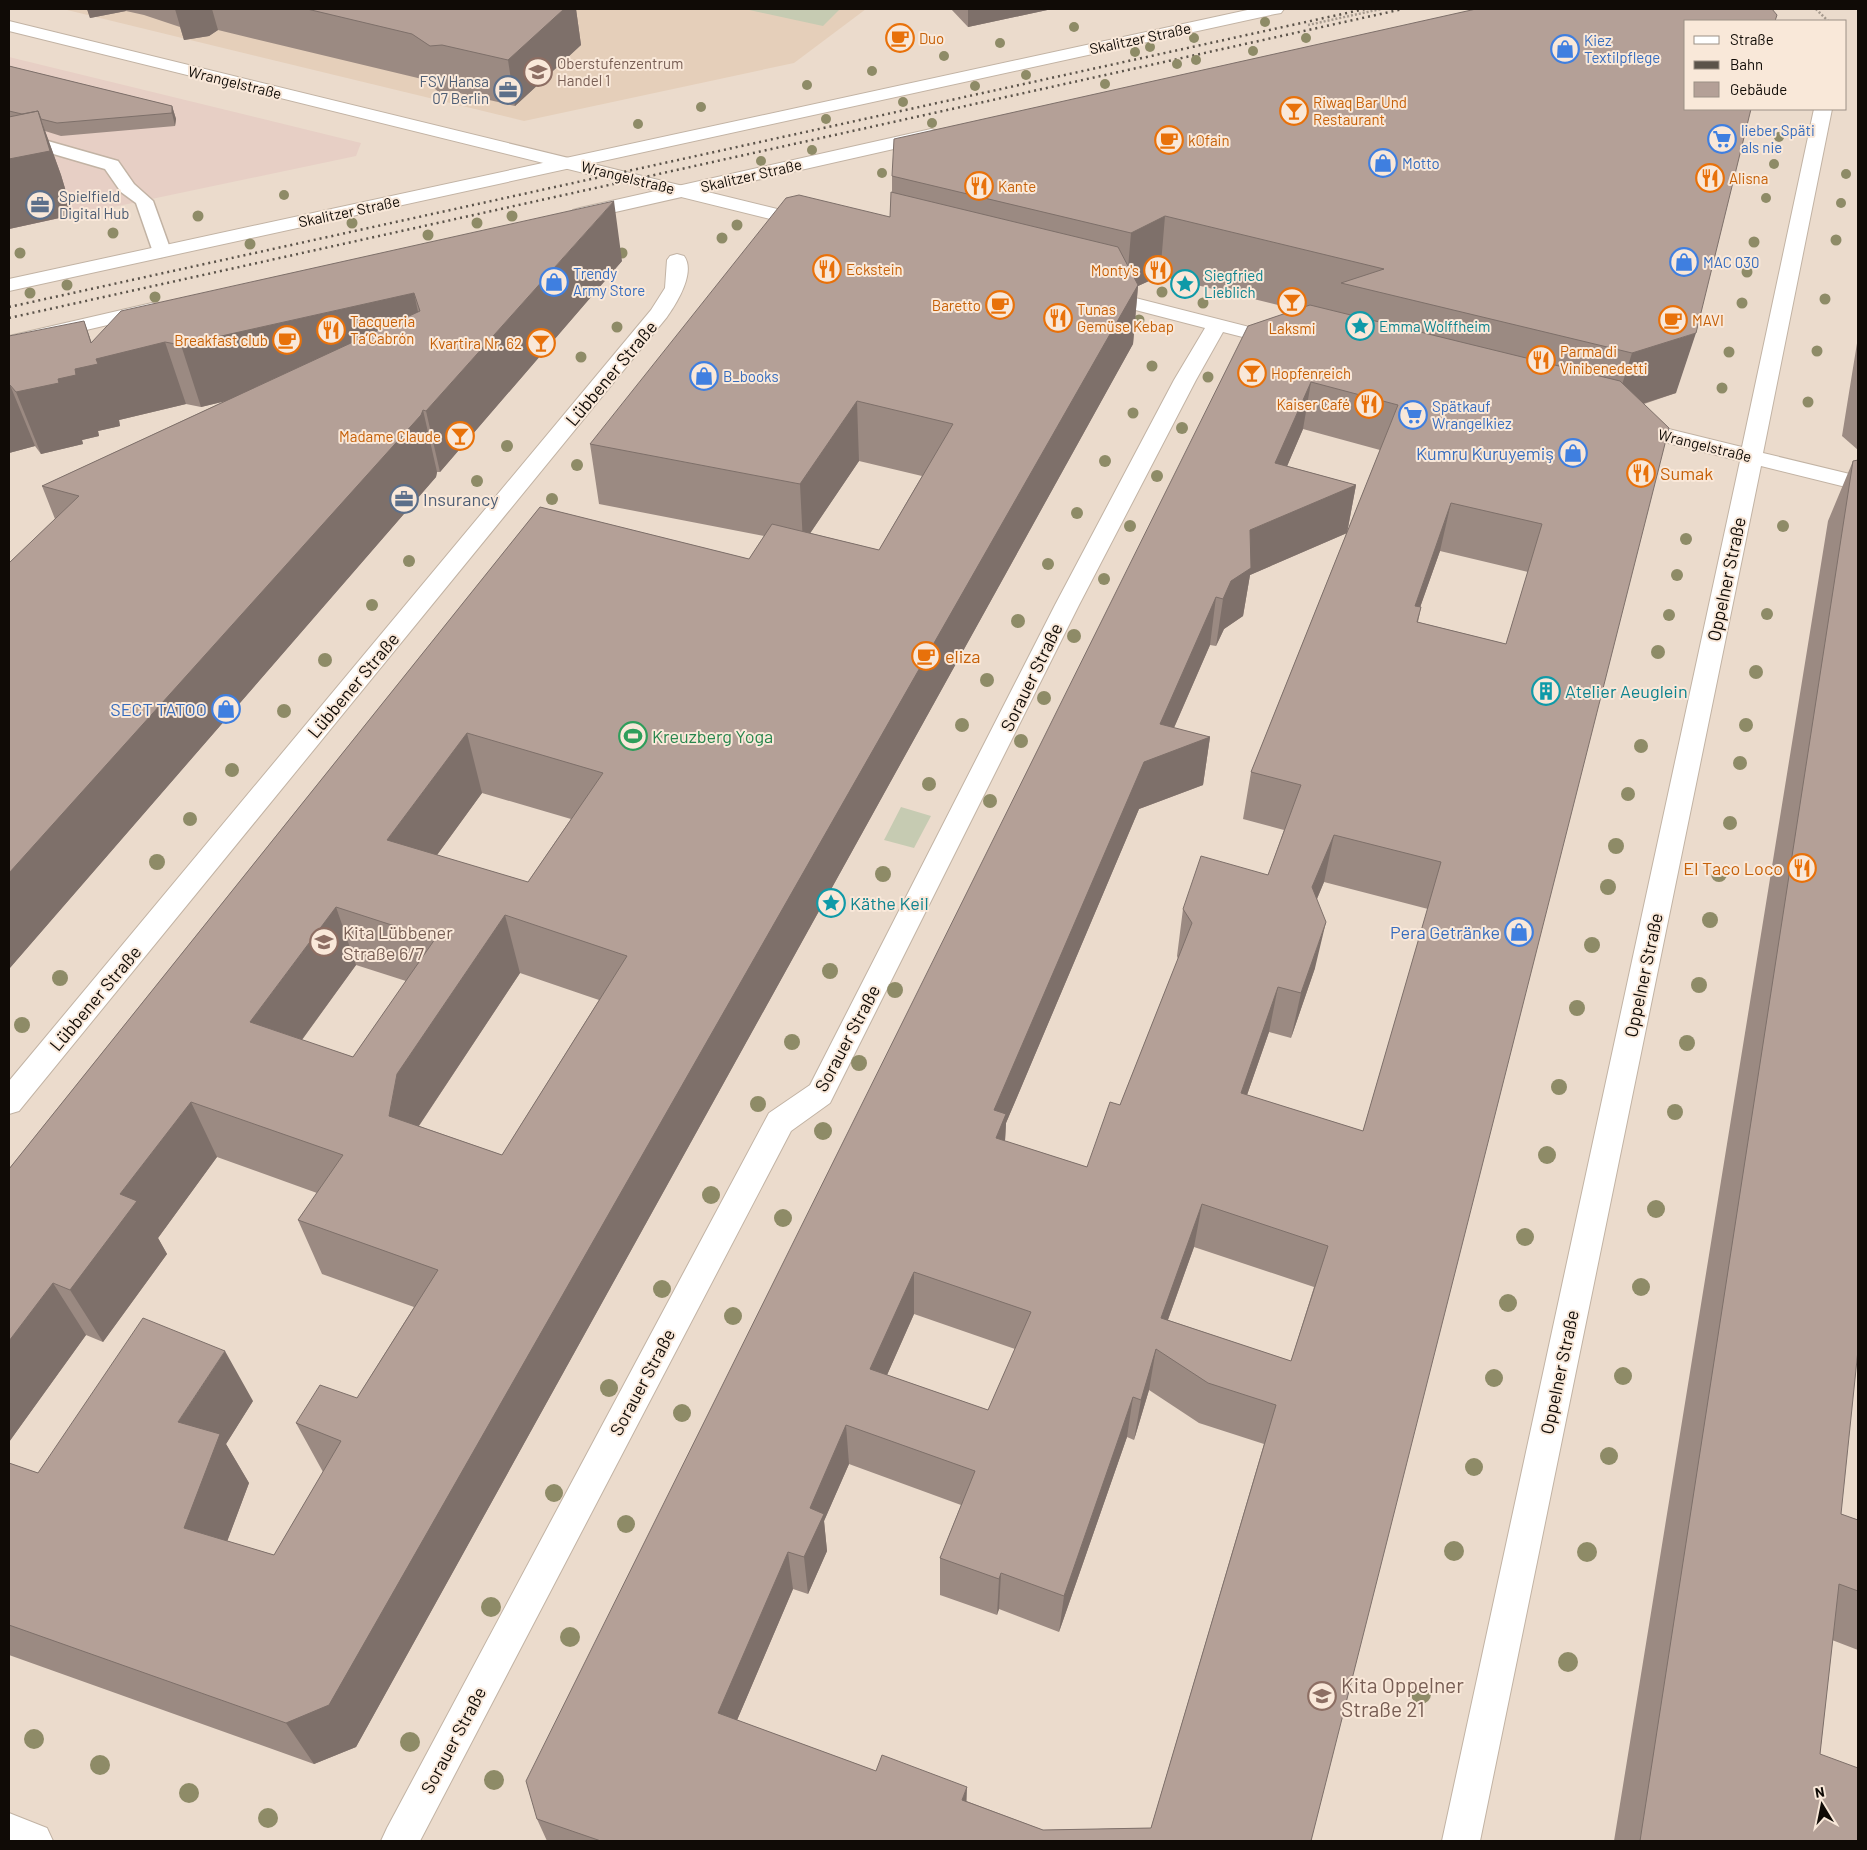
<svg xmlns="http://www.w3.org/2000/svg" width="1867" height="1850" font-family="Barlow,sans-serif">
<rect width="100%" height="100%" fill="#ebdbcc"/>
<path fill="#e7cfc5" d="M9 57 361 143 356 156 9 229Z"/>
<path fill="#e5cfba" d="M63 9H866L794 63 524 121Z"/>
<path fill="#c6cbb2" d="M745 9H840L823 26Z
M901 807 931 816 914 848 884 840Z"/>
<g fill="none" stroke-linecap="round" stroke-linejoin="round">
<defs>
<path id="service" d="M9 130 118 161 134 184 153 201 171 251 168 255 161 257 154 255 136 203 121 192 105 169 9 141Z"/>
<path id="minor" d="M9 21 818 219 821 223 818 227 811 229 9 31Z
M1814 109H1832L1763 453 1858 476V490L1761 466 1480 1841H1442L1740 461 1624 432 1621 427 1624 422 1632 420 1742 447Z
M677 254 684 256C696 272 677 303 667 317L19 1111 9 1114V1081L651 310 665 288 667 260 670 256Z
M1100 289 1289 337 1292 341 1289 345 1282 347 1223 332 1196 380 1079 605 830 1103 791 1131 420 1841H381L387 1828 769 1113 810 1085 1055 605 1174 380 1205 328 1093 299 1090 295 1093 291Z
M9 1813 47 1828 53 1841H9Z"/>
<path id="secondary" d="M1252 9H1284L1281 13 1275 14 9 291V279Z
M931 129 938 131 940 135 938 139 580 220 573 218 570 214 573 210 580 208Z
M152 303 159 305 162 309 159 313 9 348V336Z"/>
</defs>
<use href="#service" stroke="#c2b3a4" stroke-width="3"/>
<use href="#minor" stroke="#c2b3a4" stroke-width="2"/>
<use href="#secondary" stroke="#c2b3a4" stroke-width="2"/>
<path stroke="#a69a8e" stroke-width="2.5" stroke-dasharray="2 2" stroke-linecap="butt" d="M1816 9 1828 21
M1308 25 1381 9"/>
<use href="#service" fill="#fff" fill-rule="evenodd"/>
<use href="#minor" fill="#fff" fill-rule="evenodd"/>
<use href="#secondary" fill="#fff" fill-rule="evenodd"/>
<path stroke="#5b534a" stroke-width="2.5" stroke-dasharray="2 4" stroke-linecap="butt" d="M9 307 1365 9
M9 318 1403 9"/>
</g>
<g fill="#8e8b67">
<circle cx="1265" cy="22" r="5"/>
<circle cx="1074" cy="27" r="5"/>
<circle cx="1194" cy="38" r="5"/>
<circle cx="1306" cy="38" r="5"/>
<circle cx="1000" cy="43" r="5"/>
<circle cx="1150" cy="47" r="5"/>
<circle cx="1253" cy="51" r="5"/>
<circle cx="1135" cy="52" r="5"/>
<circle cx="944" cy="56" r="5"/>
<circle cx="1196" cy="60" r="5"/>
<circle cx="1177" cy="64" r="5"/>
<circle cx="872" cy="71" r="5"/>
<circle cx="1026" cy="75" r="5"/>
<circle cx="1105" cy="84" r="5"/>
<circle cx="807" cy="85" r="5"/>
<circle cx="975" cy="86" r="5"/>
<circle cx="903" cy="102" r="5"/>
<circle cx="701" cy="107" r="5"/>
<circle cx="826" cy="119" r="5"/>
<circle cx="932" cy="123" r="5"/>
<circle cx="638" cy="124" r="5"/>
<circle cx="1779" cy="137" r="5"/>
<circle cx="812" cy="150" r="5"/>
<circle cx="761" cy="161" r="5"/>
<circle cx="1774" cy="164" r="5"/>
<circle cx="882" cy="173" r="5"/>
<circle cx="1846" cy="174" r="5"/>
<circle cx="284" cy="195" r="5"/>
<circle cx="1766" cy="198" r="5"/>
<circle cx="1841" cy="203" r="5"/>
<circle cx="198" cy="216" r="5.5"/>
<circle cx="512" cy="216" r="5.5"/>
<circle cx="352" cy="223" r="5.5"/>
<circle cx="477" cy="223" r="5.5"/>
<circle cx="737" cy="225" r="5.5"/>
<circle cx="113" cy="233" r="5.5"/>
<circle cx="428" cy="235" r="5.5"/>
<circle cx="722" cy="238" r="5.5"/>
<circle cx="1836" cy="240" r="5.5"/>
<circle cx="1754" cy="242" r="5.5"/>
<circle cx="250" cy="244" r="5.5"/>
<circle cx="20" cy="253" r="5.5"/>
<circle cx="622" cy="253" r="5.5"/>
<circle cx="1747" cy="272" r="5.5"/>
<circle cx="67" cy="285" r="5.5"/>
<circle cx="1162" cy="292" r="5.5"/>
<circle cx="30" cy="293" r="5.5"/>
<circle cx="155" cy="297" r="5.5"/>
<circle cx="1825" cy="299" r="5.5"/>
<circle cx="1203" cy="303" r="5.5"/>
<circle cx="1742" cy="303" r="5.5"/>
<circle cx="1139" cy="320" r="5.5"/>
<circle cx="617" cy="327" r="5.5"/>
<circle cx="1817" cy="351" r="5.5"/>
<circle cx="1729" cy="352" r="5.5"/>
<circle cx="581" cy="357" r="5.5"/>
<circle cx="1152" cy="366" r="5.5"/>
<circle cx="1208" cy="377" r="5.5"/>
<circle cx="1722" cy="388" r="5.5"/>
<circle cx="1808" cy="402" r="5.5"/>
<circle cx="1133" cy="413" r="5.5"/>
<circle cx="1182" cy="428" r="6"/>
<circle cx="507" cy="446" r="6"/>
<circle cx="1105" cy="461" r="6"/>
<circle cx="577" cy="465" r="6"/>
<circle cx="1157" cy="476" r="6"/>
<circle cx="477" cy="481" r="6"/>
<circle cx="552" cy="499" r="6"/>
<circle cx="1077" cy="513" r="6"/>
<circle cx="1130" cy="526" r="6"/>
<circle cx="1783" cy="526" r="6"/>
<circle cx="1686" cy="539" r="6"/>
<circle cx="409" cy="561" r="6"/>
<circle cx="1048" cy="564" r="6"/>
<circle cx="1677" cy="575" r="6"/>
<circle cx="1104" cy="579" r="6"/>
<circle cx="372" cy="605" r="6"/>
<circle cx="1767" cy="614" r="6"/>
<circle cx="1669" cy="615" r="6"/>
<circle cx="1018" cy="621" r="7"/>
<circle cx="1074" cy="636" r="7"/>
<circle cx="1658" cy="652" r="7"/>
<circle cx="325" cy="660" r="7"/>
<circle cx="1756" cy="672" r="7"/>
<circle cx="987" cy="680" r="7"/>
<circle cx="1044" cy="698" r="7"/>
<circle cx="284" cy="711" r="7"/>
<circle cx="962" cy="725" r="7"/>
<circle cx="1746" cy="725" r="7"/>
<circle cx="1021" cy="741" r="7"/>
<circle cx="1641" cy="746" r="7"/>
<circle cx="1740" cy="763" r="7"/>
<circle cx="232" cy="770" r="7"/>
<circle cx="929" cy="784" r="7"/>
<circle cx="1628" cy="794" r="7"/>
<circle cx="990" cy="801" r="7"/>
<circle cx="190" cy="819" r="7"/>
<circle cx="1730" cy="823" r="7"/>
<circle cx="1616" cy="846" r="8"/>
<circle cx="157" cy="862" r="8"/>
<circle cx="883" cy="874" r="8"/>
<circle cx="1719" cy="874" r="8"/>
<circle cx="1608" cy="887" r="8"/>
<circle cx="1710" cy="920" r="8"/>
<circle cx="1592" cy="945" r="8"/>
<circle cx="830" cy="971" r="8"/>
<circle cx="60" cy="978" r="8"/>
<circle cx="1699" cy="985" r="8"/>
<circle cx="895" cy="990" r="8"/>
<circle cx="1577" cy="1008" r="8"/>
<circle cx="22" cy="1025" r="8"/>
<circle cx="792" cy="1042" r="8"/>
<circle cx="1687" cy="1043" r="8"/>
<circle cx="859" cy="1063" r="8"/>
<circle cx="1559" cy="1087" r="8"/>
<circle cx="758" cy="1104" r="8"/>
<circle cx="1675" cy="1112" r="8"/>
<circle cx="823" cy="1131" r="9"/>
<circle cx="1547" cy="1155" r="9"/>
<circle cx="711" cy="1195" r="9"/>
<circle cx="1656" cy="1209" r="9"/>
<circle cx="783" cy="1218" r="9"/>
<circle cx="1525" cy="1237" r="9"/>
<circle cx="1641" cy="1287" r="9"/>
<circle cx="662" cy="1289" r="9"/>
<circle cx="1508" cy="1303" r="9"/>
<circle cx="733" cy="1316" r="9"/>
<circle cx="1623" cy="1376" r="9"/>
<circle cx="1494" cy="1378" r="9"/>
<circle cx="609" cy="1388" r="9"/>
<circle cx="682" cy="1413" r="9"/>
<circle cx="1609" cy="1456" r="9"/>
<circle cx="1474" cy="1467" r="9"/>
<circle cx="554" cy="1493" r="9"/>
<circle cx="626" cy="1524" r="9"/>
<circle cx="1454" cy="1551" r="10"/>
<circle cx="1587" cy="1552" r="10"/>
<circle cx="491" cy="1607" r="10"/>
<circle cx="570" cy="1637" r="10"/>
<circle cx="1568" cy="1662" r="10"/>
<circle cx="1421" cy="1694" r="10"/>
<circle cx="34" cy="1739" r="10"/>
<circle cx="410" cy="1742" r="10"/>
<circle cx="100" cy="1765" r="10"/>
<circle cx="494" cy="1780" r="10"/>
<circle cx="189" cy="1793" r="10"/>
<circle cx="268" cy="1818" r="10"/>
</g>
<path fill="#9b8a82" fill-rule="evenodd" d="M87 9H576L581 45 515 106 450 91 439 92 422 79 218 30 209 36 184 40 180 27 144 15 126 11 90 18Z
M951 9H1052L968 27Z
M1686 21 1676 393 1644 404 1311 1841H547L537 1819 1298 310 1160 276 1138 286 1133 344 356 1747 314 1764 9 1655V1463L38 1473 253 1401 226 1444 249 1483 227 1541 274 1555 323 1472 296 1423 357 1398 414 1307 322 1274 298 1220 317 1193 217 1157 158 1238 167 1254 103 1342 86 1335 9 1442V1169L540 507 749 559 764 536 599 504 590 444 890 217 892 192V176ZM1303 429 1380 450 1251 772 1243 819 1284 830 1268 875 1183 909 1177 956 1178 959 1120 1105 1087 1167 1005 1141 1006 1123 1139 809 1203 785 1210 737 1174 728 1210 645 1216 646 1224 629 1243 616 1250 575 1347 533 1356 485 1287 466ZM859 461 922 476 879 550 810 533ZM1440 551 1528 572 1506 644 1418 622 1421 607H1420ZM482 793 571 819 528 882 437 855ZM1324 882 1428 909 1363 1131 1247 1095 1269 1032 1291 1038 1315 968 1317 899ZM356 965 406 981 353 1057 302 1040ZM520 973 599 1000 502 1155 419 1126ZM1194 1247 1314 1287 1291 1361 1168 1320ZM914 1314 1015 1349 988 1410 887 1375ZM1149 1390 1199 1423 1264 1444 1151 1828 1043 1830 966 1801 876 1771 737 1720 793 1589 808 1594 827 1551 824 1521 849 1464 961 1505 940 1558V1595L997 1615 999 1609 1059 1632 1127 1437 1134 1440Z
M9 66 172 106 176 119 175 126 61 136 45 131 61 175 73 215 9 229Z
M622 261 440 472H437L436 477 9 969V563L55 519 42 486 225 401 201 407 186 404 119 420 120 426 98 431 99 436 82 440 83 444 41 454 35 446 9 453V336L92 343Z
M1858 337V450L1842 436Z
M1853 461 1841 1514 1858 1520V1650L1832 1640 1820 1754 1858 1841H1614L1828 521Z"/>
<path fill="#7e706a" d="M87 9H125L126 11 90 18Z
M175 9H212L218 30 209 36 184 40Z
M564 9H576L581 45 515 106 508 60Z
M968 9H1052L968 27Z
M172 106 176 119 175 126 172 113Z
M38 111 61 175 73 215 9 229V159Z
M614 201 622 261 440 472 426 411Z
M1165 216 1160 276 1138 286 1133 344 356 1747 314 1764 286 1723 1126 292 1131 233Z
M414 293 427 354 201 407 181 345Z
M84 321 97 358 165 342 186 404 119 420 120 426 98 431 99 436 82 440 83 444 41 454 16 392 58 379 75 369Z
M1696 333 1676 393 1613 413 1632 353Z
M1311 382 1303 429 1268 511 1275 463Z
M9 385H10L35 446 9 453Z
M857 401 859 461 803 544 800 484Z
M423 410 437 472 436 477 9 969V873Z
M1356 485 1347 533 1250 575 1243 616 1224 629 1216 646 1223 599 1250 530Z
M1451 503 1440 551 1404 653 1415 606Z
M1216 597 1210 645 1162 755 1210 737 1203 785 1139 809 1006 1123 1004 1158 994 1182V1110L1160 724Z
M467 733 482 793 405 899 387 840Z
M1334 835 1324 882 1302 934 1312 887Z
M336 907 356 965 274 1078 250 1022Z
M505 915 520 973 416 1130 389 1116 397 1074Z
M1326 922 1315 968 1291 1038 1301 993Z
M1278 987 1269 1032 1232 1138 1241 1093Z
M191 1102 217 1157 158 1238 167 1254 103 1342 70 1290 120 1194Z
M1202 1204 1194 1247 1157 1350 1156 1349 1149 1390 1134 1440 1141 1400 1161 1318Z
M914 1272V1314L872 1409 870 1369Z
M53 1283 86 1335 9 1442V1341Z
M225 1351 253 1401 226 1444 249 1483 215 1574 184 1528 178 1422Z
M1133 1397 1127 1437 1059 1632 1064 1596Z
M846 1425 849 1464 824 1521 827 1551 808 1594 804 1557 810 1508Z
M788 1552 793 1589 726 1746 718 1713Z
M1001 1573 999 1609 997 1615 999 1579Z
M967 1787 966 1818 962 1800Z"/>
<path fill="#b4a097" stroke="#7e706a" fill-rule="evenodd" d="M307 9H564L508 60 442 45 430 46 412 34Z
M1476 9H1772L1777 15 1775 21H1686V109H1751L1696 333 1632 353 1341 283 1384 269 1165 216 1131 233 892 176 894 139Z
M9 66 172 106V113L57 123 41 119 38 111 22 114 9 111Z
M38 111 50 151 9 159V117Z
M891 192 1118 247 1138 285 329 1705 286 1723 9 1625V1463L38 1473 143 1318 225 1351 178 1422 220 1434 184 1528 274 1555 341 1441 296 1423 320 1385 357 1398 438 1270 298 1220 343 1155 191 1102 120 1194 137 1201 70 1290 53 1283 9 1341V1169L540 507 749 559 772 524 879 550 953 424 857 401 800 484 590 444 786 198 799 195 890 217ZM467 733 603 773 528 882 387 840ZM336 907 435 939 353 1057 250 1022ZM505 915 627 956 502 1155 389 1116 397 1074Z
M614 201 426 411 423 410 421 415 9 873V563L79 496 42 486 420 311 414 293 181 345 165 342 96 359 98 364 75 369 76 375 58 379 59 383 16 392 10 385H9V336L84 321 91 343 121 311Z
M1310 305 1620 381 1669 428 1311 1841H601L537 1819 526 1781 1248 326ZM1311 382 1398 405 1251 772 1301 785 1268 875 1201 856 1183 909 1192 923 1120 1105 1110 1102 1087 1167 996 1138 1006 1114 994 1110 1144 762 1210 737 1160 724 1216 597 1223 599 1231 581 1251 568 1250 530 1356 485 1275 463ZM1451 503 1542 524 1506 644 1417 622 1421 607 1415 606ZM1334 835 1441 862 1363 1131 1241 1093 1278 987 1301 993 1326 922 1312 887ZM1202 1204 1328 1246 1291 1361 1161 1318ZM914 1272 1031 1312 988 1410 870 1369ZM1156 1349 1208 1383 1276 1405 1151 1828 1043 1830 962 1800 967 1787 882 1755 876 1771 718 1713 788 1552 804 1557 824 1514 810 1508 846 1425 975 1471 940 1558 999 1579 1001 1573 1064 1596 1133 1397 1141 1400Z
M1858 460V1350L1841 1514 1858 1520V1591L1839 1584 1820 1754 1858 1768V1841H1640L1853 461Z"/>
<defs>
<symbol id="cafe-ring" viewBox="-11 -11 22 22"><circle r="9.5" fill="#f9e8d9" stroke="#e8710a" stroke-width="1.5"/><path d="M-5.5-4.5H6V0H3Q3 3.5 0 3.5H-2.5Q-5.5 3.5-5.5 0ZM3-3.2v2h1.7v-2ZM-6 4.5H4V6H-6Z" fill="#e8710a"/></symbol>
<symbol id="shop-ring" viewBox="-11 -11 22 22"><circle r="9.5" fill="#f9e8d9" stroke="#3f7fe0" stroke-width="1.5"/><path d="M-5-2.5h2.3a2.7 3.5 0 0 1 5.4 0H5L5.5 6h-11ZM-1.5-2.5h3a1.5 2.3 0 0 0-3 0Z" fill="#3f7fe0"/></symbol>
<symbol id="school-ring" viewBox="-11 -11 22 22"><circle r="9.5" fill="#f9e8d9" stroke="#8d6e63" stroke-width="1.5"/><path d="M0-5L7-2L0 1L-7-2ZM-4 1L0 2.5L4 1V4Q0 6-4 4Z" fill="#8d6e63"/></symbol>
<symbol id="office-ring" viewBox="-11 -11 22 22"><circle r="9.5" fill="#f9e8d9" stroke="#5c6f8a" stroke-width="1.5"/><path d="M-6-3h4V-5.5h4V-3h4V5H-6ZM-1-4.5V-3h2v-1.5ZM-6 0V1H6V0Z" fill="#5c6f8a"/></symbol>
<symbol id="bar-ring" viewBox="-11 -11 22 22"><circle r="9.5" fill="#f9e8d9" stroke="#e8710a" stroke-width="1.5"/><path d="M-6-5H6L.8 .8V4.5H3.5V6h-7V4.5H-.8V.8Z" fill="#e8710a"/></symbol>
<symbol id="supermarket-ring" viewBox="-11 -11 22 22"><circle r="9.5" fill="#f9e8d9" stroke="#3f7fe0" stroke-width="1.5"/><path d="M-6-5.5h2.5l.6 2H6L4.5 2H-2.5L-4.4-4H-6ZM-1.5 3.2a1.3 1.3 0 1 0 .1 0ZM3 3.2a1.3 1.3 0 1 0 .1 0Z" fill="#3f7fe0"/></symbol>
<symbol id="restaurant-ring" viewBox="-11 -11 22 22"><circle r="9.5" fill="#f9e8d9" stroke="#e8710a" stroke-width="1.5"/><path d="M-5-6h1v4h1v-4h1v4h1v-4h1v5L-1.5 .5V6h-2V.5L-5-1ZM5-6V6H3V1.5H1.5Q1.5-4 5-6Z" fill="#e8710a"/></symbol>
<symbol id="sight-ring" viewBox="-11 -11 22 22"><circle r="9.5" fill="#f9e8d9" stroke="#0f9aa8" stroke-width="1.5"/><path d="M0-6L1.8-2.2L6-1.7L2.9 1.2L3.7 5.4L0 3.3L-3.7 5.4L-2.9 1.2L-6-1.7L-1.8-2.2Z" fill="#0f9aa8"/></symbol>
<symbol id="building-ring" viewBox="-11 -11 22 22"><circle r="9.5" fill="#f9e8d9" stroke="#0f9aa8" stroke-width="1.5"/><path d="M-4-6H4V6H1V3H-1V6H-4ZM-2.5-4.3h1.7v1.8h-1.7ZM.8-4.3h1.7v1.8H.8ZM-2.5-1h1.7V.8h-1.7ZM.8-1h1.7V.8H.8Z" fill="#0f9aa8"/></symbol>
<symbol id="stadium-ring" viewBox="-11 -11 22 22"><circle r="9.5" fill="#f9e8d9" stroke="#2e9e5b" stroke-width="1.5"/><path d="M0-5a6.5 5 0 1 0 0 10a6.5 5 0 1 0 0-10ZM-3.5-1.8h7v3.6h-7Z" fill="#2e9e5b"/></symbol>
</defs>
<g fill-rule="evenodd">
<use href="#cafe-ring" x="884" y="22" width="32" height="32"/>
<use href="#shop-ring" x="1549" y="33" width="32" height="32"/>
<use href="#school-ring" x="522" y="56" width="32" height="32"/>
<use href="#office-ring" x="492" y="74" width="32" height="32"/>
<use href="#bar-ring" x="1278" y="95" width="32" height="32"/>
<use href="#supermarket-ring" x="1706" y="123" width="32" height="32"/>
<use href="#cafe-ring" x="1153" y="124" width="32" height="32"/>
<use href="#shop-ring" x="1367" y="147" width="32" height="32"/>
<use href="#restaurant-ring" x="1694" y="162" width="32" height="32"/>
<use href="#restaurant-ring" x="963" y="170" width="32" height="32"/>
<use href="#office-ring" x="24" y="189" width="32" height="32"/>
<use href="#shop-ring" x="1668" y="246" width="32" height="32"/>
<use href="#restaurant-ring" x="811" y="253" width="32" height="32"/>
<use href="#restaurant-ring" x="1142" y="254" width="32" height="32"/>
<use href="#shop-ring" x="538" y="266" width="32" height="32"/>
<use href="#sight-ring" x="1169" y="268" width="32" height="32"/>
<use href="#bar-ring" x="1276" y="286" width="32" height="32"/>
<use href="#cafe-ring" x="984" y="289" width="32" height="32"/>
<use href="#restaurant-ring" x="1042" y="302" width="32" height="32"/>
<use href="#cafe-ring" x="1657" y="304" width="32" height="32"/>
<use href="#sight-ring" x="1344" y="310" width="32" height="32"/>
<use href="#restaurant-ring" x="315" y="314" width="32" height="32"/>
<use href="#cafe-ring" x="271" y="324" width="32" height="32"/>
<use href="#bar-ring" x="525" y="327" width="32" height="32"/>
<use href="#restaurant-ring" x="1525" y="344" width="32" height="32"/>
<use href="#bar-ring" x="1236" y="357" width="32" height="32"/>
<use href="#shop-ring" x="688" y="360" width="32" height="32"/>
<use href="#restaurant-ring" x="1353" y="388" width="32" height="32"/>
<use href="#supermarket-ring" x="1397" y="399" width="32" height="32"/>
<use href="#bar-ring" x="444" y="420" width="32" height="32"/>
<use href="#shop-ring" x="1557" y="437" width="32" height="32"/>
<use href="#restaurant-ring" x="1625" y="457" width="32" height="32"/>
<use href="#office-ring" x="388" y="483" width="32" height="32"/>
<use href="#cafe-ring" x="910" y="640" width="32" height="32"/>
<use href="#building-ring" x="1530" y="675" width="32" height="32"/>
<use href="#shop-ring" x="210" y="693" width="32" height="32"/>
<use href="#stadium-ring" x="617" y="720" width="32" height="32"/>
<use href="#restaurant-ring" x="1786" y="852" width="32" height="32"/>
<use href="#sight-ring" x="815" y="887" width="32" height="32"/>
<use href="#shop-ring" x="1503" y="916" width="32" height="32"/>
<use href="#school-ring" x="308" y="926" width="32" height="32"/>
<use href="#school-ring" x="1306" y="1680" width="32" height="32"/>
</g>
<g text-anchor="middle" dominant-baseline="central" stroke-width="4" stroke-linejoin="round" paint-order="stroke">
<g font-size="15" fill="#c56008" stroke="#f9e8d9" text-anchor="start">
<text x="919" y="38">Duo</text>
<text x="1313" y="102">Riwaq Bar Und<tspan x="1313" dy="17">Restaurant</tspan></text>
<text x="1188" y="140">kOfain</text>
<text x="1729" y="178">Alisna</text>
<text x="998" y="186">Kante</text>
<text x="846" y="269">Eckstein</text>
<text x="1139" y="270" text-anchor="end">Monty's</text>
<text x="981" y="305" text-anchor="end">Baretto</text>
<text x="1077" y="309">Tunas<tspan x="1077" dy="17">Gemüse Kebap</tspan></text>
<text x="1692" y="320">MAVI</text>
<text x="350" y="321">Tacqueria<tspan x="350" dy="17">Ta’Cabrón</tspan></text>
<text x="1292" y="328" text-anchor="middle">Laksmi</text>
<text x="268" y="340" text-anchor="end">Breakfast club</text>
<text x="522" y="343" text-anchor="end">Kvartira Nr. 62</text>
<text x="1560" y="351">Parma di<tspan x="1560" dy="17">Vinibenedetti</tspan></text>
<text x="1271" y="373">Hopfenreich</text>
<text x="1350" y="404" text-anchor="end">Kaiser Café</text>
<text x="441" y="436" text-anchor="end">Madame Claude</text>
</g>
<g font-size="15" fill="#100b06" stroke="#f9e8d9">
<text transform="translate(1140 38) rotate(-12)">Skalitzer Straße</text>
<text transform="translate(235 82) rotate(14)">Wrangelstraße</text>
<text transform="translate(751 175) rotate(-13)">Skalitzer Straße</text>
<text transform="translate(628 177) rotate(14)">Wrangelstraße</text>
<text transform="translate(349 211) rotate(-12)">Skalitzer Straße</text>
<text transform="translate(1705 445) rotate(14)">Wrangelstraße</text>
</g>
<g font-size="15" fill="#366cbe" stroke="#f9e8d9" text-anchor="start">
<text x="1584" y="40">Kiez<tspan x="1584" dy="17">Textilpflege</tspan></text>
<text x="1741" y="130">lieber Späti<tspan x="1741" dy="17">als nie</tspan></text>
<text x="1402" y="163">Motto</text>
<text x="1703" y="262">MAC 030</text>
<text x="573" y="273">Trendy<tspan x="573" dy="17">Army Store</tspan></text>
<text x="723" y="376">B_books</text>
<text x="1432" y="406">Spätkauf<tspan x="1432" dy="17">Wrangelkiez</tspan></text>
</g>
<g font-size="15" fill="#785e54" stroke="#f9e8d9" text-anchor="start">
<text x="557" y="63">Oberstufenzentrum<tspan x="557" dy="17">Handel 1</tspan></text>
</g>
<g font-size="15" fill="#4e5e75" stroke="#f9e8d9" text-anchor="end">
<text x="489" y="81">FSV Hansa<tspan x="489" dy="17">07 Berlin</tspan></text>
<text x="59" y="196" text-anchor="start">Spielfield<tspan x="59" dy="17">Digital Hub</tspan></text>
</g>
<g font-size="15" fill="#0d838f" stroke="#f9e8d9" text-anchor="start">
<text x="1204" y="275">Siegfried<tspan x="1204" dy="17">Lieblich</tspan></text>
<text x="1379" y="326">Emma Wolffheim</text>
</g>
<g font-size="18" fill="#100b06" stroke="#f9e8d9">
<text transform="translate(611 373) rotate(-50)">Lübbener Straße</text>
<text transform="translate(1726 579) rotate(-78)">Oppelner Straße</text>
<text transform="translate(1031 677) rotate(-64)">Sorauer Straße</text>
<text transform="translate(353 685) rotate(-50)">Lübbener Straße</text>
<text transform="translate(1643 975) rotate(-78)">Oppelner Straße</text>
<text transform="translate(95 998) rotate(-50)">Lübbener Straße</text>
<text transform="translate(847 1038) rotate(-62)">Sorauer Straße</text>
<text transform="translate(1559 1372) rotate(-78)">Oppelner Straße</text>
<text transform="translate(642 1382) rotate(-62)">Sorauer Straße</text>
<text transform="translate(453 1740) rotate(-62)">Sorauer Straße</text>
</g>
<g font-size="18" fill="#366cbe" stroke="#f9e8d9" text-anchor="end">
<text x="1554" y="453">Kumru Kuruyemiş</text>
<text x="207" y="709">SECT TATOO</text>
<text x="1500" y="932">Pera Getränke</text>
</g>
<g font-size="18" fill="#c56008" stroke="#f9e8d9" text-anchor="start">
<text x="1660" y="473">Sumak</text>
<text x="945" y="656">eliza</text>
<text x="1783" y="868" text-anchor="end">El Taco Loco</text>
</g>
<g font-size="18" fill="#4e5e75" stroke="#f9e8d9" text-anchor="start">
<text x="423" y="499">Insurancy</text>
</g>
<g font-size="18" fill="#0d838f" stroke="#f9e8d9" text-anchor="start">
<text x="1565" y="691">Atelier Aeuglein</text>
<text x="850" y="903">Käthe Keil</text>
</g>
<g font-size="18" fill="#27864d" stroke="#f9e8d9" text-anchor="start">
<text x="652" y="736">Kreuzberg Yoga</text>
</g>
<g font-size="18" fill="#785e54" stroke="#f9e8d9" text-anchor="start">
<text x="343" y="932">Kita Lübbener<tspan x="343" dy="21">Straße 6/7</tspan></text>
</g>
<g font-size="21" fill="#785e54" stroke="#f9e8d9" text-anchor="start">
<text x="1341" y="1684">Kita Oppelner<tspan x="1341" dy="24">Straße 21</tspan></text>
</g>
</g>
<rect width="1867" height="1850" fill="none" stroke="#100b06" stroke-width="20"/>
<rect x="1684" y="20" width="162" height="90" fill="#f9e8d9" stroke="#9c9085"/>
<rect x="1694" y="36" width="25" height="8" fill="#ffffff" stroke="#9c9085"/>
<text x="1730" y="45" font-size="15" fill="#100b06">Straße</text>
<rect x="1694" y="61" width="25" height="8" fill="#5b534a" stroke="#9c9085"/>
<text x="1730" y="70" font-size="15" fill="#100b06">Bahn</text>
<rect x="1694" y="82" width="25" height="15" fill="#b4a097" stroke="#9c9085"/>
<text x="1730" y="95" font-size="15" fill="#100b06">Gebäude</text>
<g transform="translate(1822 1805) rotate(350)" stroke="#f9e8d9" stroke-width="4" paint-order="stroke">
<path d="M0-4L9 19L0 12L-9 19Z" fill="#100b06"/>
<text y="-8" font-size="14" font-weight="bold" text-anchor="middle" fill="#100b06">N</text>
</g>
</svg>
